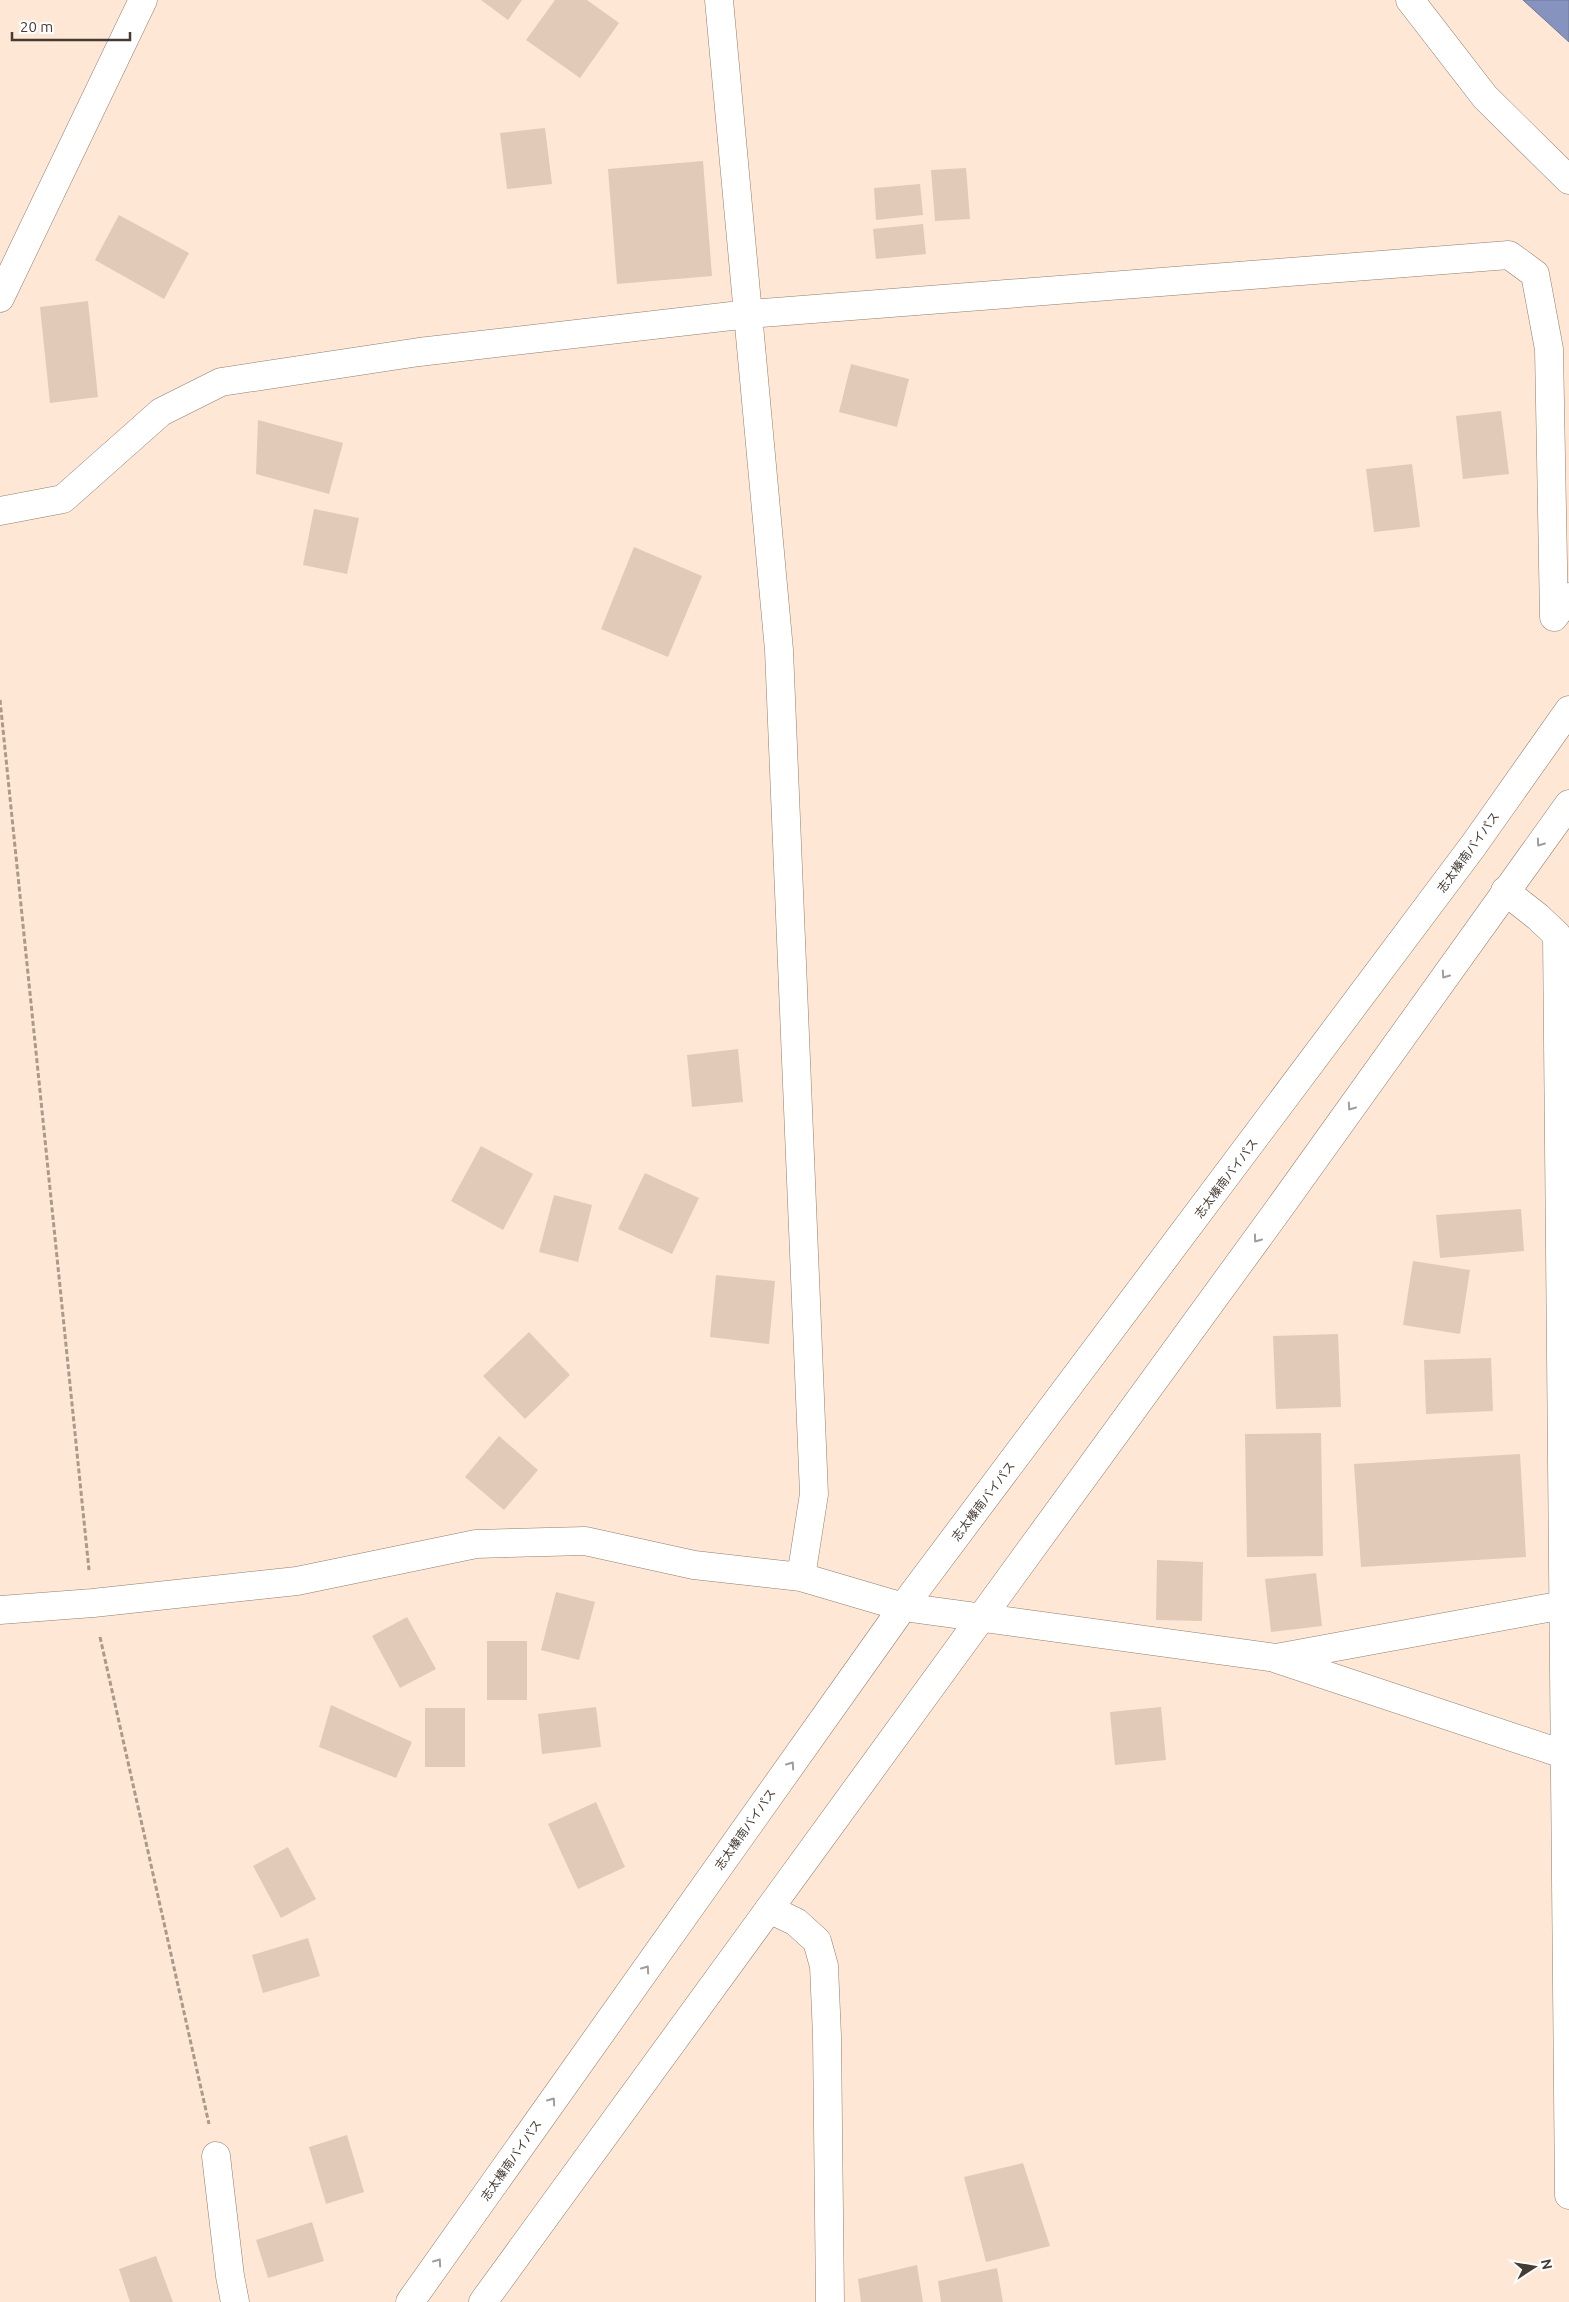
<svg xmlns="http://www.w3.org/2000/svg" width="1569" height="2302" font-family="Ubuntu,'Noto Sans JP',sans-serif">
<rect width="100%" height="100%" fill="#fee7d4"/>
<path fill="#8693be" stroke="#727994" d="M1523 0H1569V42Z"/>
<path fill="#e1cbb8" d="M481 0H522L508 20Z
M555 0H587L619 23 580 78 526 40Z
M545 128 552 184 507 189 500 133Z
M703 161 712 276 617 284 608 169Z
M966 168 970 219 935 221 931 170Z
M920 184 923 215 876 220 874 188Z
M119 215 189 253 164 299 95 260Z
M923 224 926 254 876 259 873 229Z
M88 301 98 397 50 403 40 307Z
M851 364 909 379 897 427 839 412Z
M1501 411 1509 474 1463 479 1456 416Z
M258 420 343 443 329 494 256 474Z
M1412 464 1420 527 1374 532 1366 469Z
M314 509 359 518 347 574 303 565Z
M634 547 702 576 668 657 601 629Z
M738 1049 743 1102 692 1107 687 1055Z
M481 1146 533 1174 503 1230 451 1201Z
M645 1173 699 1198 672 1254 618 1229Z
M554 1195 592 1205 578 1262 539 1252Z
M1521 1209 1524 1251 1440 1258 1436 1215Z
M1413 1261 1470 1270 1460 1334 1403 1325Z
M716 1275 775 1281 769 1344 710 1337Z
M529 1332 570 1375 525 1419 483 1376Z
M1338 1334 1341 1407 1276 1409 1273 1336Z
M1491 1358 1493 1411 1426 1414 1424 1360Z
M1321 1433 1323 1556 1247 1557 1245 1434Z
M499 1436 538 1470 504 1510 465 1477Z
M1520 1454 1526 1557 1361 1567 1354 1464Z
M1157 1560 1203 1562 1202 1621 1156 1620Z
M1316 1573 1322 1626 1271 1632 1265 1579Z
M556 1592 595 1602 579 1660 541 1650Z
M407 1617 436 1669 400 1688 372 1636Z
M487 1641H527V1700H487Z
M331 1705 412 1742 396 1778 319 1747Z
M596 1707 601 1747 542 1754 538 1714Z
M1161 1707 1166 1760 1115 1765 1110 1712Z
M425 1708H465V1767H425Z
M596 1802 625 1867 578 1889 548 1824Z
M288 1847 316 1899 281 1918 253 1866Z
M308 1938 320 1976 263 1993 252 1955Z
M347 2135 364 2192 326 2204 309 2147Z
M1023 2163 1050 2246 986 2262 964 2177Z
M312 2222 324 2261 268 2278 256 2240Z
M156 2256 173 2302H130L119 2269Z
M917 2265 923 2302H861L858 2279Z
M997 2268 1003 2302H941L938 2281Z"/>
<g fill="none" stroke-linecap="round" stroke-linejoin="round">
<defs>
<path id="minor" d="M719 0 779 650 814 1494 801 1577
M1410 0 1485 97 1569 180
M0 298 143 0
M0 511 63 499 161 412 221 382 419 352 749 314 1509 255 1535 274 1549 349 1554 617 1569 597
M1505 891 1538 917 1557 935 1569 2195
M0 1610 93 1603 297 1581 476 1544 585 1541 694 1565 801 1577 903 1607 1276 1658 1569 1604
M1277 1659 1569 1756
M769 1909 796 1922 817 1941 824 1966 827 2036 830 2302
M216 2156 230 2276 235 2302"/>
<path id="highway" d="M410 2302 903 1607 1473 846 1569 710
M483 2302 1278 1210 1569 804"/>
</defs>
<use href="#minor" stroke="#927d6c" stroke-width="29"/>
<use href="#highway" stroke="#927d6c" stroke-width="29"/>
<path stroke="#ab9a8c" stroke-width="3" stroke-dasharray="5 2.5" stroke-linecap="butt" d="M0 700 89 1570
M100 1637 209 2124"/>
<use href="#minor" stroke="#fff" stroke-width="28"/>
<use href="#highway" stroke="#fff" stroke-width="28"/>
</g>
<defs><path id="oneway-chevron" d="M-2-3.5L2.5 0L-2 3.5" fill="none" stroke-width="1.6" stroke-linecap="round" stroke-linejoin="round" transform="scale(1.25)"/></defs>
<g stroke="#a29d99">
<use href="#oneway-chevron" transform="translate(1540 843) rotate(126)"/>
<use href="#oneway-chevron" transform="translate(1445 975) rotate(125)"/>
<use href="#oneway-chevron" transform="translate(1351 1107) rotate(125)"/>
<use href="#oneway-chevron" transform="translate(1257 1239) rotate(126)"/>
<use href="#oneway-chevron" transform="translate(791 1765) rotate(-55)"/>
<use href="#oneway-chevron" transform="translate(646 1969) rotate(-55)"/>
<use href="#oneway-chevron" transform="translate(552 2101) rotate(-55)"/>
<use href="#oneway-chevron" transform="translate(438 2262) rotate(-55)"/>
</g>
<g text-anchor="middle" dominant-baseline="central" stroke-width="5" stroke-linejoin="round" paint-order="stroke">
<g font-size="12" fill="#443b33" stroke="#fff">
<text transform="translate(1468 852) rotate(-54)">志太榛南バイパス</text>
<text transform="translate(1226 1178) rotate(-53)">志太榛南バイパス</text>
<text transform="translate(983 1501) rotate(-53)">志太榛南バイパス</text>
<text transform="translate(745 1829) rotate(-55)">志太榛南バイパス</text>
<text transform="translate(511 2160) rotate(-55)">志太榛南バイパス</text>
</g>
</g>
<g transform="translate(1534 2267) rotate(78)" stroke="#ffffff" stroke-width="4" paint-order="stroke">
<path d="M0-4L9 19L0 12L-9 19Z" fill="#443b33"/>
<text y="-8" font-size="14" font-weight="bold" text-anchor="middle" fill="#443b33">N</text>
</g>
<path d="M12 32v8h118v-8" fill="none" stroke="#443b33" stroke-width="2.5"/>
<text x="20" y="32" font-size="15" fill="#443b33" stroke="#ffffff" stroke-width="4" paint-order="stroke">20 m</text>
</svg>
